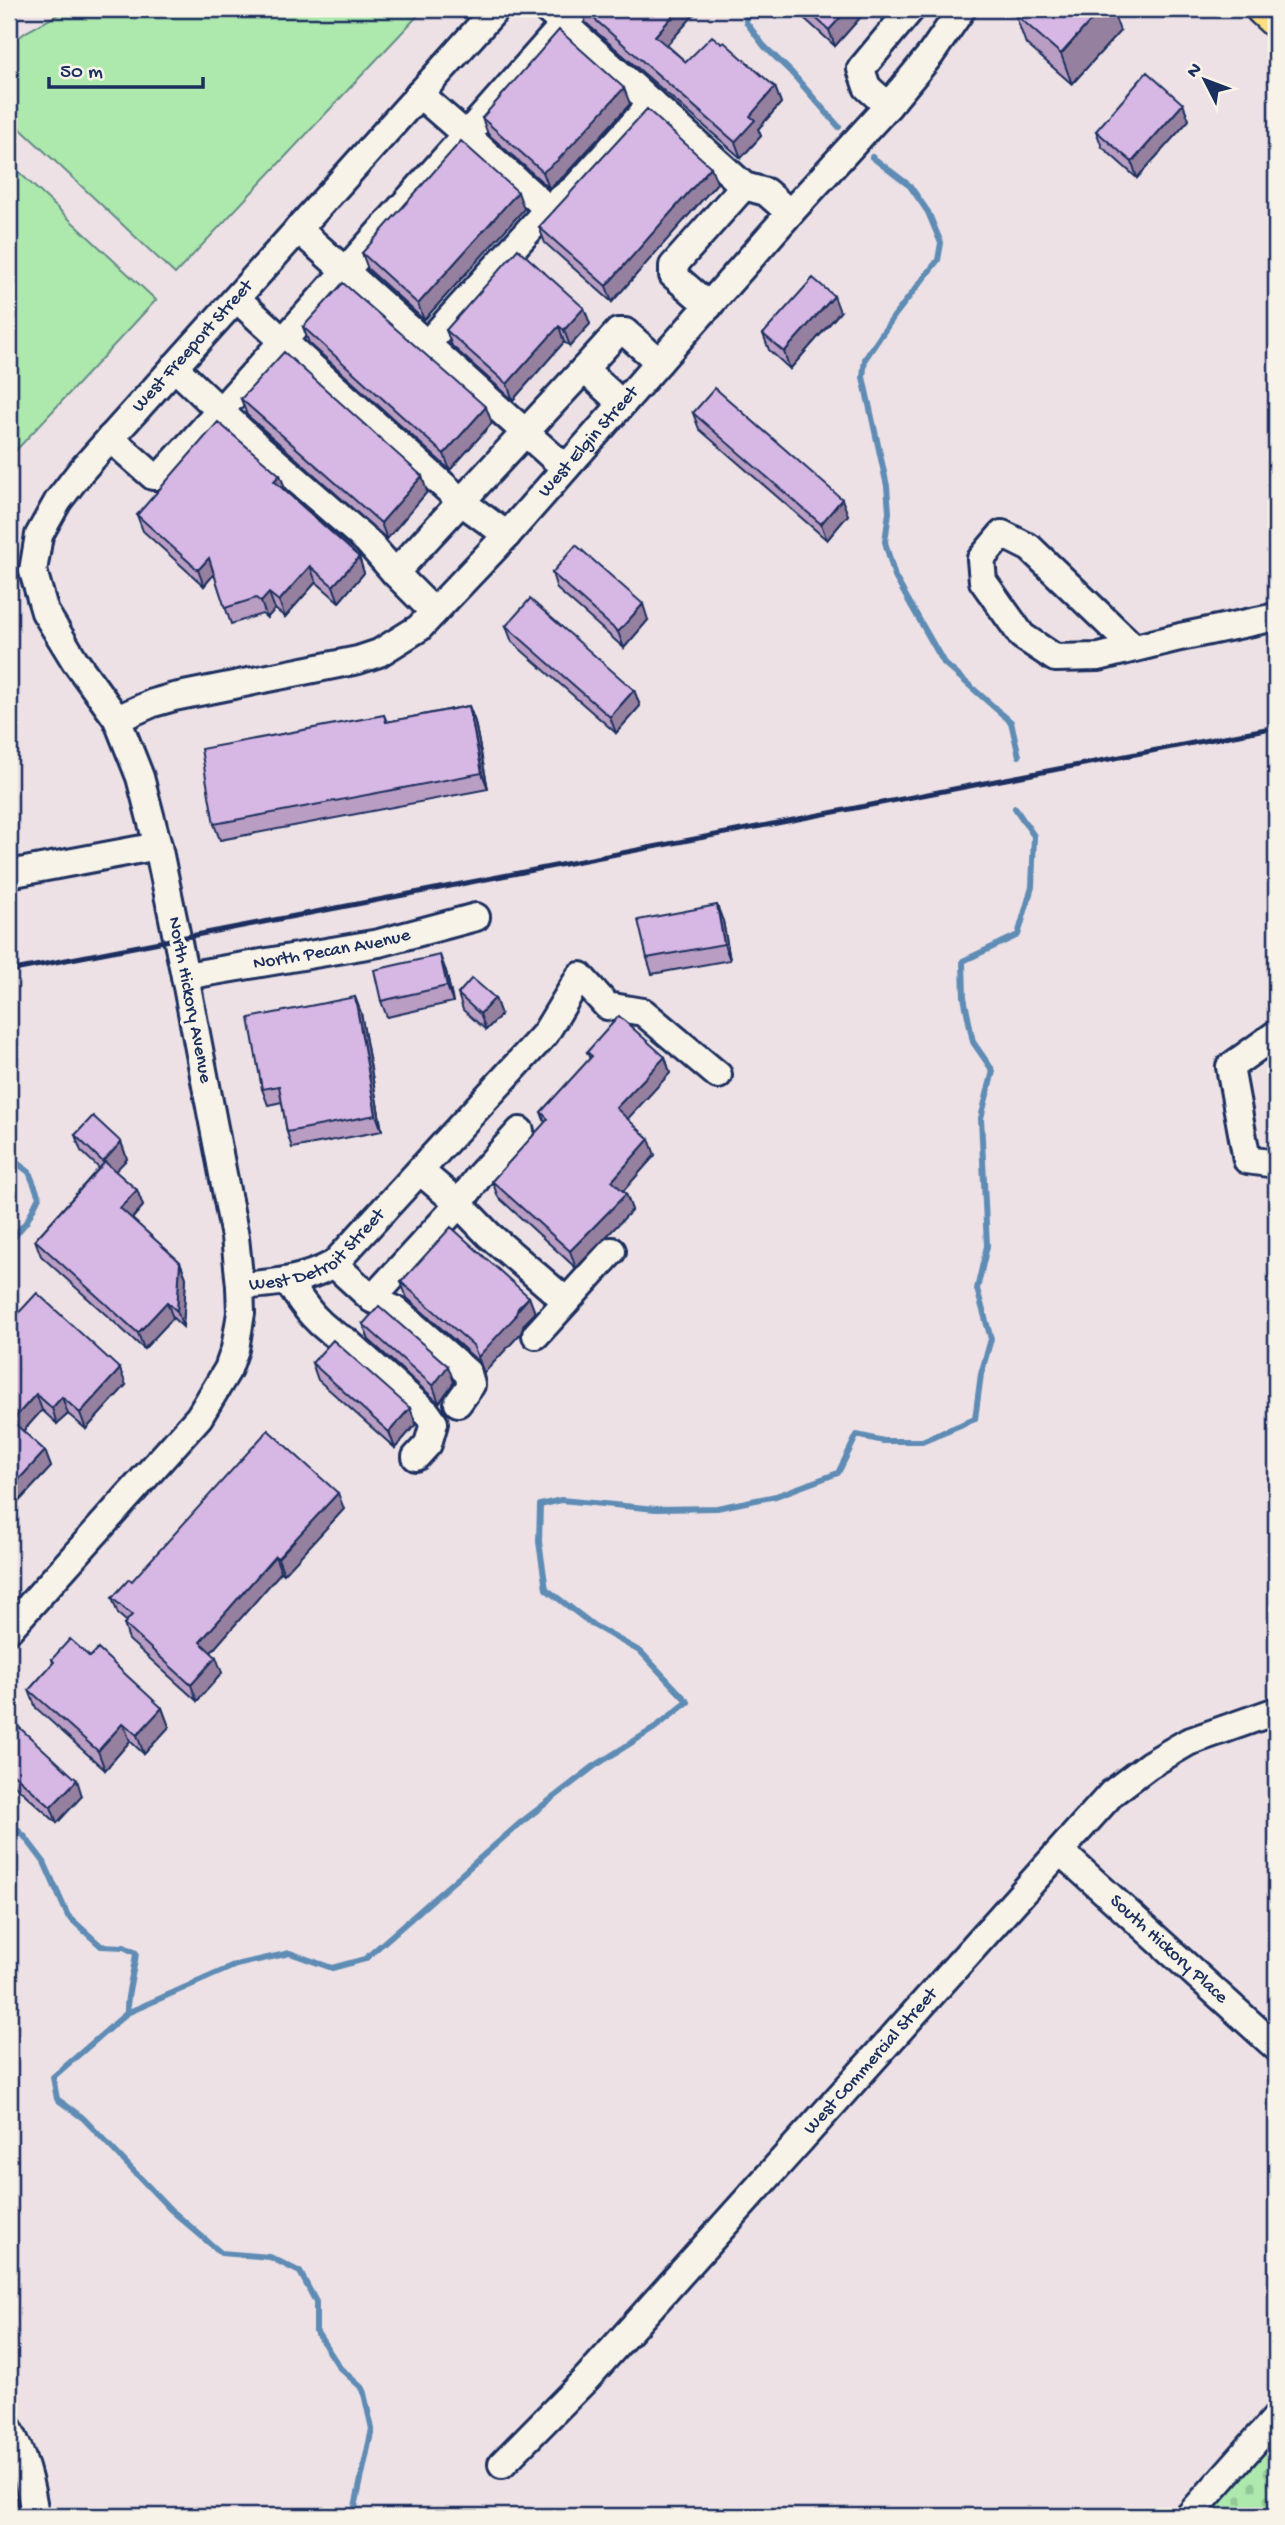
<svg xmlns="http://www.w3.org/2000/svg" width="1285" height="2525" font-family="'Gochi Hand',sans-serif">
<defs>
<pattern id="cemetery-stones" width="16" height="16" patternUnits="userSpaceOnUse" patternTransform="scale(1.75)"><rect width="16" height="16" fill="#ade8ad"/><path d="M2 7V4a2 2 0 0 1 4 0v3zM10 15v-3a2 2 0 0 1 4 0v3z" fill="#94c797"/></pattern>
</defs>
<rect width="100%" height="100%" fill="#ede1e6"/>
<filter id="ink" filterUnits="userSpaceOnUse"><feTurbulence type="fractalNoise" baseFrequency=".0143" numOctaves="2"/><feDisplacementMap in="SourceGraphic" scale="14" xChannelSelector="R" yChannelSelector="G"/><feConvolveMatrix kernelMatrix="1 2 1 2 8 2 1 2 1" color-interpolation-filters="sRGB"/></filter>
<g filter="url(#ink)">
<path fill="url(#cemetery-stones)" stroke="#648c86" stroke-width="2" d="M1276 2398V2516H1171Z"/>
<path fill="#ade8ad" stroke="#648c86" stroke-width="2" d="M68 9H424L175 274 9 118V45L26 32Z
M9 163 156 300 9 458Z"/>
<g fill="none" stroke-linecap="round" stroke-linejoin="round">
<path stroke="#5f8cb4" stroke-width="6" d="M748 9 746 22 764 46 791 72 839 127
M872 157 910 186 928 212 941 243 938 260 895 315 865 359 863 377 887 486 889 512 885 542 895 577 944 663 1011 722 1019 756
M9 1157 29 1172 39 1197 27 1221 9 1243
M9 1822 25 1837 44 1862 68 1916 101 1946 124 1947 136 1953C134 1973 126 1993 127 2013
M353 2516 372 2429 363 2389 340 2368 316 2331V2302L300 2272 270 2257 221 2253 170 2209 83 2118 57 2099 53 2077 127 2013 236 1965 290 1953 332 1968 365 1959 519 1824 593 1767 653 1729 688 1702 641 1652 593 1625 546 1589 539 1542 540 1505 561 1500 656 1509 717 1508 776 1496 838 1473 857 1435 884 1441H922L975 1419 981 1374 991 1339 977 1289 987 1246 981 1118 993 1071 973 1042 964 997 963 961 1018 935 1032 887 1034 836 1015 808"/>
<defs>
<g id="minor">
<path d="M577 9 564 24 744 186 766 192 790 213"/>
<path d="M419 94 466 135 345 271 565 468"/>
<path d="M888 106 867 87 861 69 911 9"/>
<path d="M548 209 575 188 652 103"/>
<path d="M298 229 345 271 283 341 463 503 507 535"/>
<path d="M709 306 673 275V266L744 186"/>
<path d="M426 345 548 209 466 135 564 24 546 9"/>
<path d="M174 367 252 441 367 541 395 573 434 612"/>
<path d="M622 404 584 369 618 332H625L659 362"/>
<path d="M110 438 153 476H161L283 341 237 299"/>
<path d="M395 573 584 369"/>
<path d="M1134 648 1030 548 1002 534 981 559 983 581 1022 636 1055 658 1099 657 1180 637 1276 617"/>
<path id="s1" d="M117 719 153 703 174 697 358 660 379 653 419 628 507 535 790 213 888 106 931 54 962 9"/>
<path d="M9 874 158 846"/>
<path id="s2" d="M185 976 379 943 476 917"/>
<path d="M1276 1034 1230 1067 1247 1160 1276 1164"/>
<path d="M420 1171 459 1204 489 1235 566 1301"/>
<path d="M334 1264 372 1299 396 1310 468 1373 471 1385 458 1403"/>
<path d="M288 1282C304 1306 319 1328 346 1341L427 1413 434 1423 428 1444 416 1457"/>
<path id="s3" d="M240 1286 235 1237 185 976 158 846 140 777 117 719 75 661 45 612 33 571 39 535 58 501 81 471 496 9"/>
<path d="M372 1299 459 1204 479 1176 520 1131"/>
<path d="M536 1335 612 1251"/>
<path id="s4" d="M9 1629 199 1417 228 1369 235 1349 241 1313 240 1286C276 1283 302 1281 334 1264L545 1034 580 976 607 1006 643 1012 718 1075"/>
<path id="s5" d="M1061 1852 1276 2047"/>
<path d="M9 2429C24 2457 31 2485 35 2516"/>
<path id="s6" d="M502 2464 587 2378 1112 1793 1149 1765 1188 1742 1276 1711"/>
<path d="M1189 2516 1276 2418"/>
</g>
<path id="major" d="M1262 9 1276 22"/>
</defs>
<use href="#minor" stroke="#1b2f5e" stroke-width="32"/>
<use href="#major" stroke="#1b2f5e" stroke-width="37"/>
<use href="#minor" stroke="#f7f3e8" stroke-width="26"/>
<use href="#major" stroke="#ffdf80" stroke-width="32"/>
<path stroke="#1b2f5e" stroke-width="5" d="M9 971 1276 727"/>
</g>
<path fill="#b99dc3" stroke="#1b2f5e" stroke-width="2" d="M581 9H699L667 45 686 62 722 44 775 87 781 103 758 129 761 136 741 158 586 23Z
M794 9H867V10L835 46Z
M1015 14 1120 31 1072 84 1026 44Z
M630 104 564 176 549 188 488 134 482 118Z
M1183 104 1189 120 1137 178 1102 147 1096 131Z
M717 183 612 302 545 243 539 227Z
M524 209 424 320 368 269 362 253Z
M584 308 590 324 570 346 564 342 513 400 452 346 446 330Z
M840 312 790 369 769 350 763 334Z
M303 327 492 423 450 470 309 343Z
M241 399 427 492 387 539 247 415Z
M693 413 848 515 827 540 699 429Z
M280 475 286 491 359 557 364 573 339 602 316 582 285 617 275 609 267 618 262 614 231 624 214 574 204 586 143 531 137 515Z
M552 573 648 620 624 648 557 589Z
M506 626 634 690 640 706 616 733 512 642Z
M469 706 475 722 488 789 220 840 214 824 384 715 387 722Z
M723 921 730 960 652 974 647 958Z
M446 971 453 1002 387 1017 381 1001Z
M458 994 495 998 501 1015 486 1030 463 1010Z
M355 997 361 1013 382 1131 292 1148 287 1132 282 1102 268 1105 262 1089Z
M587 1052 665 1057 670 1073 627 1119 655 1155 623 1191 626 1194 632 1210 576 1268 498 1197 492 1181 545 1123 541 1112 590 1059Z
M75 1135 121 1142 127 1159 115 1171 137 1190 143 1206 132 1219 180 1262 186 1278 183 1327 173 1318 144 1349 41 1256 35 1240 99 1168 81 1151Z
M401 1282 529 1297 535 1313 524 1324 521 1333 484 1373 478 1361 407 1298Z
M12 1320 126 1385 86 1429 68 1414 57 1424 42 1410 23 1431 45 1451 51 1467 9 1512 15 1327Z
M363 1324 454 1382 439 1403 369 1340Z
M312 1363 416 1424 395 1448 318 1380Z
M344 1509 284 1574 281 1572 211 1652 222 1673 197 1701 129 1640 124 1624 126 1621 118 1614 112 1598 132 1581Z
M90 1657 162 1708 169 1727 144 1754 130 1741 105 1770 36 1708 29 1690 53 1663 52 1659Z
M9 1718 82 1796 57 1823 9 1780Z"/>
<path fill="#96809f" stroke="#1b2f5e" stroke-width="2" d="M679 9H699L661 52 655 36Z
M848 9 867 10 835 46 829 30Z
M1101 9H1112L1120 31 1072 84 1061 54Z
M775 87 781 103 758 129 761 136 741 158 735 142 750 116Z
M624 88 630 104 564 176 549 188 543 172Z
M1183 104 1189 120 1137 178 1132 162Z
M711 167 717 183 612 302 606 286Z
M518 192 524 209 424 320 418 304Z
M834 296 840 312 790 369 784 352Z
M584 308 590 324 570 346 564 330Z
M559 326 564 342 513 400 507 384Z
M486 407 492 423 450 470 444 454Z
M280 475 286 491 274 481Z
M422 476 427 492 387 539 381 523Z
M842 499 848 515 827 540 821 524Z
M359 557 364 573 339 602 333 586Z
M209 558 214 574 204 586 198 570Z
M310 566 316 582 285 617 279 601Z
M269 593 275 609 267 618 261 602Z
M643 604 648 620 624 648 618 632Z
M634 690 640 706 616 733 610 717Z
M469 706 475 722 488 789 482 773Z
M717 905 723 921 730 960 724 944Z
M440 955 446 971 453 1002 447 986Z
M355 997 361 1013 382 1131 376 1115Z
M495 998 501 1015 486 1030 480 1014Z
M665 1057 670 1073 622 1125 616 1108Z
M649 1139 655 1155 618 1197 612 1181Z
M121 1142 127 1159 109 1178 103 1162Z
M137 1190 143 1206 126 1225 120 1208Z
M626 1194 632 1210 576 1268 570 1251Z
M180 1262 186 1278 183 1327 177 1311Z
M529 1297 535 1313 524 1324 521 1333 484 1373 478 1357Z
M167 1302 173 1318 144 1349 138 1333Z
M448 1366 454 1382 439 1403 433 1386Z
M120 1369 126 1385 86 1429 80 1413Z
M36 1394 42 1410 18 1437 12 1421Z
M62 1397 68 1414 57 1424 52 1408Z
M410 1408 416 1424 395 1448 389 1432Z
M45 1451 51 1467 9 1512V1490Z
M338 1493 344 1509 284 1574 278 1558Z
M275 1556 281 1572 206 1658 200 1642Z
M216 1657 222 1673 197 1701 191 1685Z
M162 1708 169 1727 144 1754 137 1735Z
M123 1723 130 1741 105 1770 98 1751Z
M77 1780 82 1796 57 1823 51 1807Z"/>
<path fill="#d7b7e3" stroke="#1b2f5e" stroke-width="2" d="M583 9H679L655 36 686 62 712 36 722 44 724 42 775 87 750 116 755 120 735 142Z
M806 9H848L829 30Z
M1019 9H1101L1061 54 1015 14Z
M559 30 624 88 558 160 543 172 482 118Z
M1147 72 1183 104 1132 162 1096 131Z
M647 109 711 167 606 286 539 227Z
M461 141 518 192 418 304 362 253Z
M518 249 584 308 564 330 559 326 507 384 446 330Z
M813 278 834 296 784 352 763 334Z
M343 283 486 407 444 454 303 327Z
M284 352 422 476 381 523 241 399Z
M715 388 842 499 821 524 693 413Z
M218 422 280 475 274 481 359 557 333 586 310 566 279 601 269 593 261 602 256 598 225 608 209 558 198 570 137 515Z
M576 545 643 604 618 632 552 573Z
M530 599 634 690 610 717 506 626Z
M469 706 482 773 214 824 201 749 384 715 386 722Z
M717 905 724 944 647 958 638 920Z
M440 955 447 986 381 1001 374 970Z
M472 978 495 998 480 1014 458 994Z
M355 997 376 1115 287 1132 279 1086 262 1089 249 1018Z
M619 1016 665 1057 616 1108 649 1139 612 1181 626 1194 570 1251 492 1181 548 1119 541 1112 592 1056 587 1052Z
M93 1116 121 1142 103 1162 75 1135Z
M105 1162 137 1190 120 1208 180 1262 177 1311 167 1302 138 1333 35 1240Z
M451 1227 529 1297 518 1308 515 1317 478 1357 473 1345 401 1282Z
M37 1293 120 1369 80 1413 62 1397 52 1408 36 1394 12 1421 45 1451 9 1490V1333L17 1324 12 1320Z
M379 1306 448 1366 433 1386 363 1324Z
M333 1340 410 1408 389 1432 312 1363Z
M268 1430 338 1493 278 1558 275 1556 200 1642 216 1657 191 1685 124 1624 132 1615 112 1598 129 1579 132 1581Z
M70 1639 90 1657 98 1649 162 1708 137 1735 123 1723 98 1751 29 1690 54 1662 52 1659Z
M9 1718 77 1780 51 1807 9 1770Z"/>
</g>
<g text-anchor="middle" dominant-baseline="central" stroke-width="7" stroke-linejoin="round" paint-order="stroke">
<g font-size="19" fill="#1b2f5e" stroke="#f7f3e8">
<text stroke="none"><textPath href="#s3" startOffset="1034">West Freeport Street</textPath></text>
<text stroke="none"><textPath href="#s1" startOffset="570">West Elgin Street</textPath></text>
<text stroke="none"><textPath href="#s2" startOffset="149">North Pecan Avenue</textPath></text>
<text transform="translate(189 1000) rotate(79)">North Hickory Avenue</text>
<text stroke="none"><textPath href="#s4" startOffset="514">West Detroit Street</textPath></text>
<text stroke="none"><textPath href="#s5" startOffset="145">South Hickory Place</textPath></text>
<text stroke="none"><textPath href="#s6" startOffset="546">West Commercial Street</textPath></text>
</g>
</g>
<rect width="1285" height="2525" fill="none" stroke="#f7f3e8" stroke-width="35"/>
<rect x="18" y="18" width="1250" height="2490" fill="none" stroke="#1b2f5e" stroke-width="2.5" filter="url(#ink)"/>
<g transform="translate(1205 80) rotate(312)" stroke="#f7f3e8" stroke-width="5" paint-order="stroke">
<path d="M0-5L12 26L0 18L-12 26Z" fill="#1b2f5e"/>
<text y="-10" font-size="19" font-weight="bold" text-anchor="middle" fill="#1b2f5e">N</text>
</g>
<path d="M49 77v10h154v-10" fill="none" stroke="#1b2f5e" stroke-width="3.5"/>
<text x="60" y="77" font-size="21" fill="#1b2f5e" stroke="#f7f3e8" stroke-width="5" paint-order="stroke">50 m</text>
</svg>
